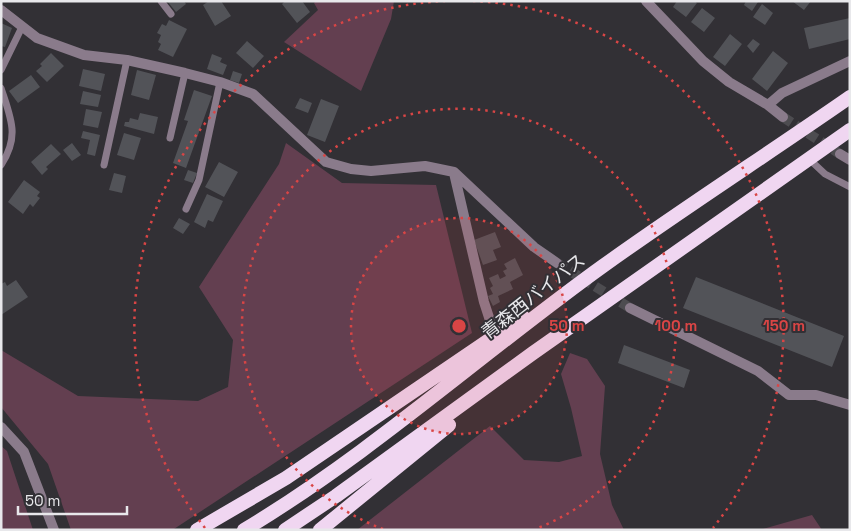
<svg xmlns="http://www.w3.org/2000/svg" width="851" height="531" font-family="'Space Grotesk','Noto Sans JP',sans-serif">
<rect width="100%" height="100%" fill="#323035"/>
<path fill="#633f50" d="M316 1H394L391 19 361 91 284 42 318 10 314 3Z
M286 143 342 183 436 185 472 333 174 529 71 530 48 464 1 407V350L78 396 198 401 228 387 233 340 199 287 279 164Z
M570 353 587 359 605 386 600 454 612 505 624 530H357L490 426 524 460 559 462 582 456 571 408 561 374Z
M1 446 7 451 33 530H1Z
M812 515 822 530H759Z"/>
<path fill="#525358" d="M167 1H184L186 4 176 12Z
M209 1H221L231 16 215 26 203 5Z
M285 1H302L310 12 297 23 282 4Z
M677 1H694L697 3 686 17 673 7Z
M746 1H757L758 2 752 11 744 5Z
M792 1H811L804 10Z
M762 4 773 13 765 25 753 17Z
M702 8 715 18 704 32 691 22Z
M850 18V39L809 49 804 28Z
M169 20 187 29 173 57 158 50 161 44 158 42 161 35 157 33 162 24 166 26Z
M1 23 12 28 5 47 1 46Z
M730 34 742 44 725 66 713 57Z
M753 39 760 44 753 53 747 46Z
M247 41 264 56 253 68 236 53Z
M773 51 788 63 767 91 752 79Z
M51 53 64 66 47 82 36 71 42 66 40 64Z
M212 54 222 58 220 62 227 65 223 75 207 69Z
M83 69 105 74 101 91 79 86Z
M137 70 156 75 149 100 131 95Z
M233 71 242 74 239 83 230 80Z
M31 75 40 87 18 103 9 91Z
M194 90 212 96 186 168 173 163 188 121 184 120Z
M83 91 101 95 98 107 80 104Z
M300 98 312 103 308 113 295 108Z
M321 99 339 106 325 142 307 135Z
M86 109 102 112 98 128 83 125Z
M140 113 158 117 154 134 124 126 125 122H129L130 118 138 120Z
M83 131 100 135 95 156 87 154 90 140 81 138Z
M124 133 141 138 134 160 117 155Z
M72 143 81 155 72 161 63 150Z
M51 144 61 154 46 167 48 169 42 175 31 162Z
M219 162 238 172 224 197 205 187Z
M188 170 197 173 193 183 184 180Z
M114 173 126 176 122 193 109 190Z
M24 180 40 192 37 196 40 198 33 207 30 204 23 214 8 202Z
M207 194 223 201 213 222 208 220 205 228 194 222Z
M179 218 190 224 183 234 173 228Z
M495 232 501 247 493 250 497 260 483 265 474 240Z
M515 258 523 275 510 282 513 289 498 296 500 302 493 306 488 296 493 294 490 288 493 286 489 278 498 274 500 279 506 276 503 271 507 269 504 264Z
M696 277 844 336 832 367 683 308Z
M16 280 28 297 1 315V284L5 282 7 286Z
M624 345 690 370 684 388 618 363Z"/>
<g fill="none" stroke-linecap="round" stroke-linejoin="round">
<path stroke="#4d4c50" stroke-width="10" stroke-dasharray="10 5" stroke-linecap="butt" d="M783 117 840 154
M557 263 630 308"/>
<path stroke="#8a7b8b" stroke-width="7" d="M161 1 171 14
M1 70 22 27
M1 88C11 119 20 136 1 165
M170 138 185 73
M809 159 825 174 850 187
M104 165 127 60
M186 209 199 180 220 82"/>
<path stroke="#8a7b8b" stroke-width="10" d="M646 1 703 61 729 82 768 105
M1 10 37 38 84 55 127 60 185 73 220 82 253 94 326 162 351 169 371 171 425 166 454 172 534 247 557 263
M783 117 768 105 782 93 850 61
M840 154 850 160
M454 173 484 302 495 336
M630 308 758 371 789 395H816L850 405
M1 427 24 452 54 530"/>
<path stroke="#f0d6f1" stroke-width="14" d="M197 530 286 478 523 317
M244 530C372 453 482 353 603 266 684 208 768 154 850 97
M285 530 336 496 533 353 850 130
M320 530 449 425"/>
</g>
<circle cx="459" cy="326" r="108" fill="#d94545" fill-opacity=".12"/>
<g fill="none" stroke="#d94545" stroke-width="2.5" stroke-dasharray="2.5 5">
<circle cx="459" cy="326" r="108"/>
<path d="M383 529A217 217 0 1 1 535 529"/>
<path d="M205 528A325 325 0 0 1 445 1M473 1A325 325 0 0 1 713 528"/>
</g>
<g text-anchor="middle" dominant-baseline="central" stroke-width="4" stroke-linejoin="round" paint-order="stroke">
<g font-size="18" fill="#e8e8eb" stroke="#323035">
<text transform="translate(533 296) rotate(-38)">青森西バイパス</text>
</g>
</g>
<circle cx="459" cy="326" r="8" fill="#d94545" stroke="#323035" stroke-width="2.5"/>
<g font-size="15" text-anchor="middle" font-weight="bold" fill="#d94545" stroke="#323035" stroke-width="4" stroke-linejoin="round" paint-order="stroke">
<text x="567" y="331">50 m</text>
<text x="676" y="331">100 m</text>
<text x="784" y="331">150 m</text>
</g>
<rect width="851" height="531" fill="none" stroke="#e8e8eb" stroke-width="5"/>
<path d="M18 506v8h109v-8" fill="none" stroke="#e8e8eb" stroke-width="2.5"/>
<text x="25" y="506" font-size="15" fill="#e8e8eb" stroke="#323035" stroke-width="4" paint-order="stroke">50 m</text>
</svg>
